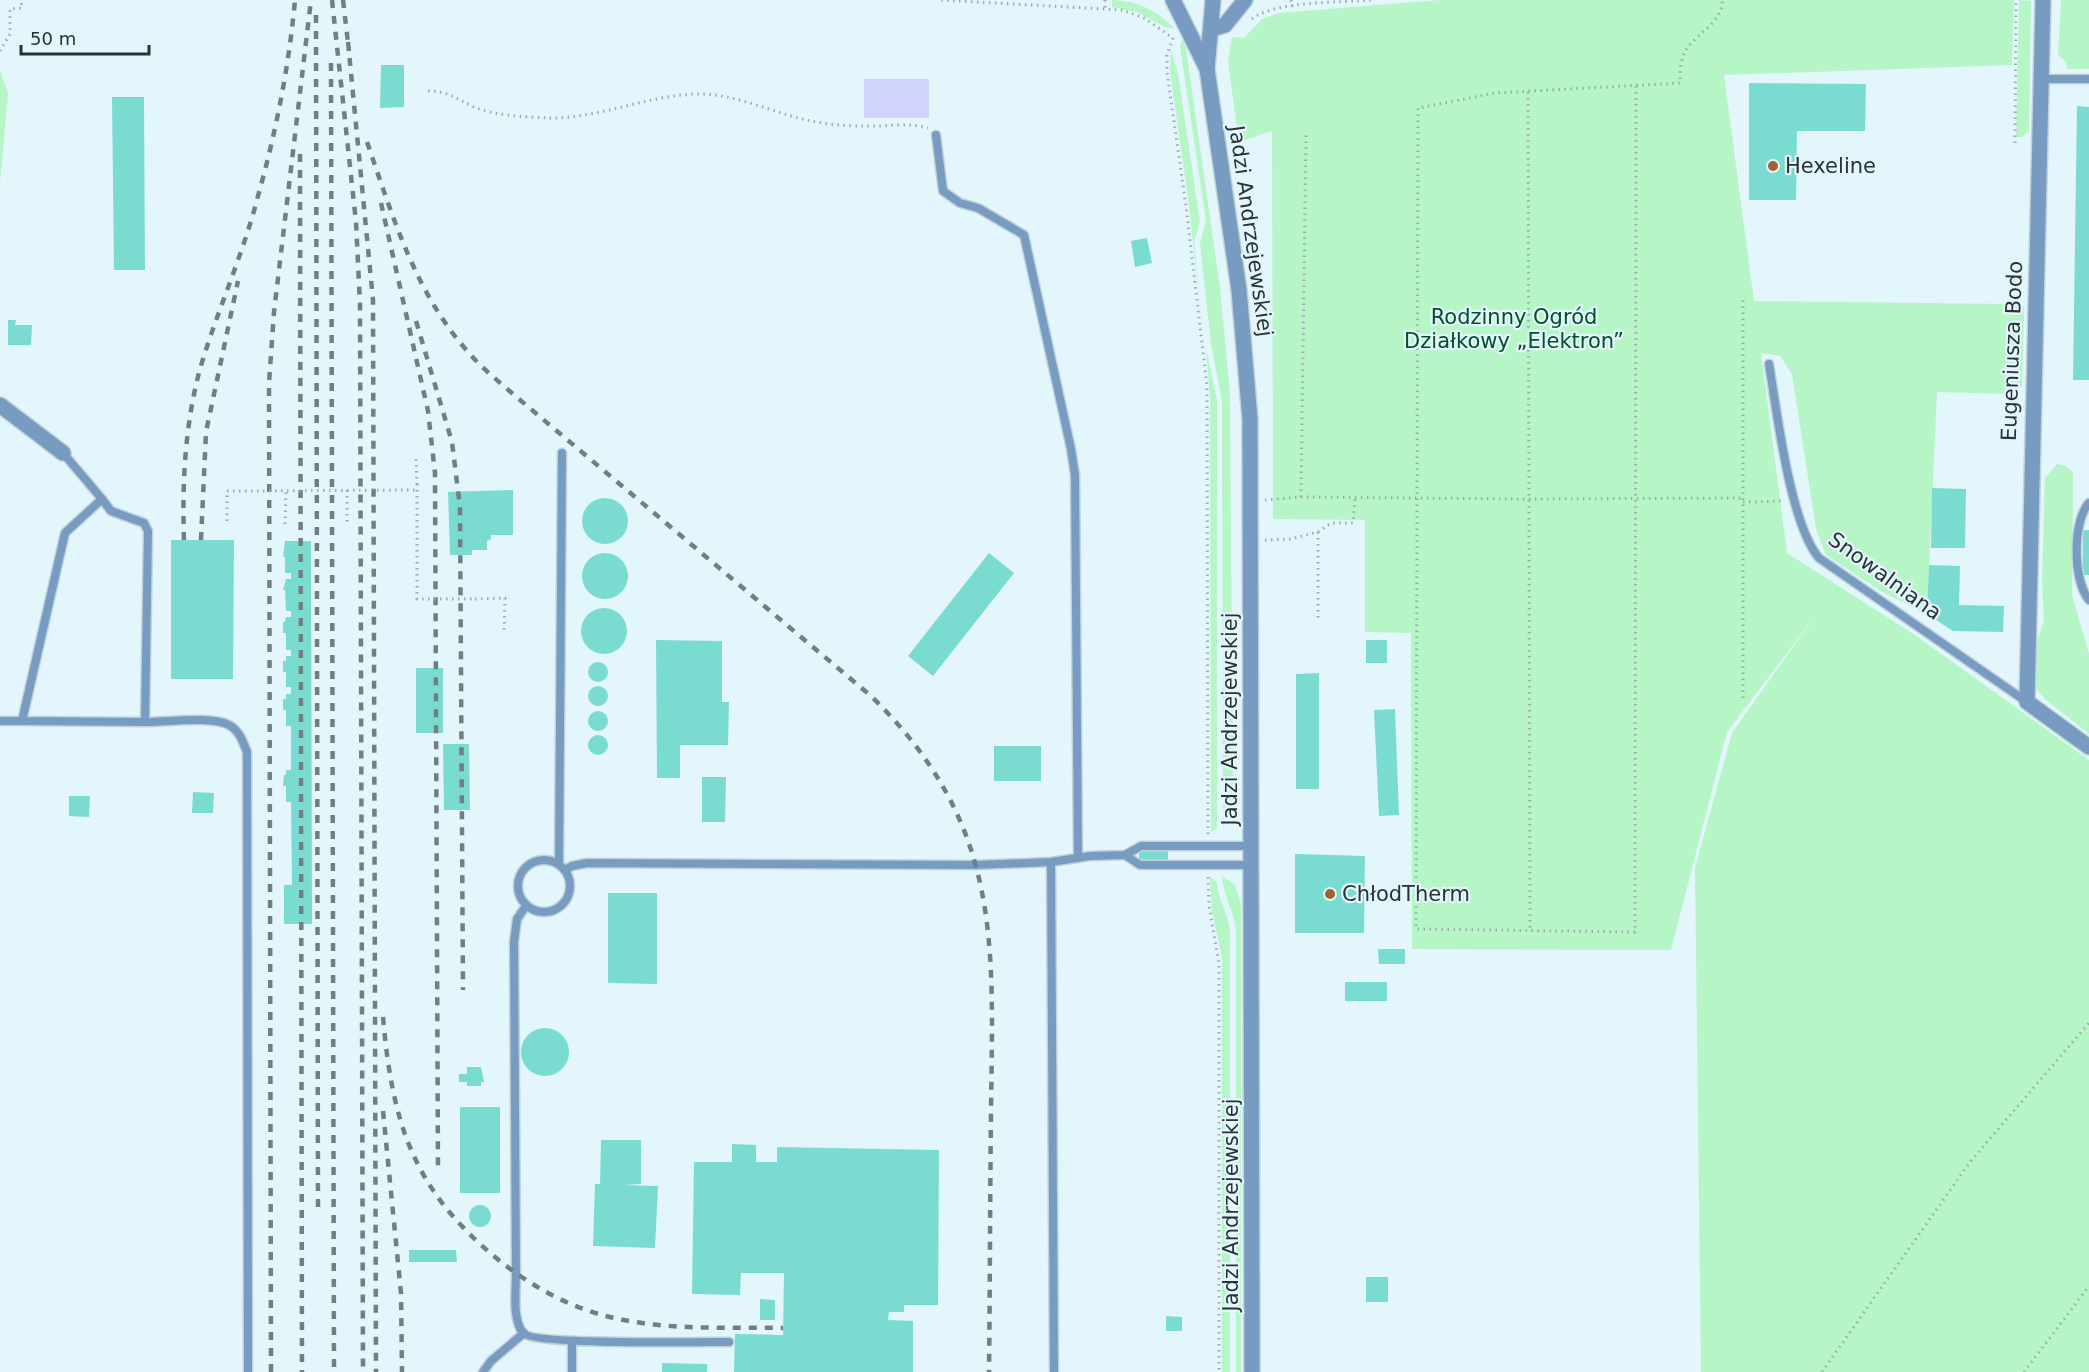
<svg xmlns="http://www.w3.org/2000/svg" width="2089" height="1372" font-family="'DejaVu Sans',sans-serif">
<rect width="100%" height="100%" fill="#e2f6fc"/>
<path fill="#b6f5c6" d="M1112 0C1136 0 1158 11 1175 29L1165 27 1137 12 1112 7Z
M1440 0H2014L2012 65 1724 75 1754 301 2009 304 2024 306 2022 386 2013 394 1937 392 1927 614 1882 592 1826 555 1816 529 1792 374 1780 356 1761 353 1787 553 1915 635 2089 760V1372H1701L1695 868 1732 733 1815 616 1727 732 1671 950 1412 949 1411 633 1365 632V520L1273 519 1272 131 1239 142 1228 62 1232 37 1244 38 1262 19 1279 13Z
M2019 0 2031 1 2029 131 2022 137H2016Z
M2061 0H2089V69H2067L2066 62 2058 55Z
M1182 39 1186 48 1220 288 1230 393 1233 800 1230 815 1223 828 1222 401 1211 344 1200 243 1206 221 1180 46Z
M1171 50 1178 74 1200 222 1194 241 1201 315 1189 206 1170 72Z
M0 71 8 93 0 182Z
M1206 348 1217 401V828L1211 832 1210 397Z
M2057 464 2066 466 2073 473 2072 595 2089 654V734L2045 699 2034 686 2035 647 2044 621 2042 581 2045 478Z
M1222 876 1235 885 1241 905V1372H1236V930C1234 911 1223 895 1222 876Z
M1210 877 1217 882C1217 899 1229 914 1230 932V1372H1222V957L1212 912Z"/>
<path fill="#d2d3fc" d="M864 79H929V118H864Z"/>
<path fill="#7adcd0" d="M381 65H404V107L380 108Z
M1749 83 1866 84 1865 131H1797L1796 200H1749Z
M112 97H144L145 270H114Z
M2077 106 2089 107V380H2073Z
M1147 238 1152 263 1135 267 1131 241Z
M8 320H16L15 325H32L31 345H8Z
M1932 488 1966 489 1965 548H1931Z
M513 490V535H491V539L487 541V550H472V555H450L448 492Z
M582 521a23 23 0 1 1 46 0a23 23 0 1 1-46 0Z
M2083 530H2089V575H2083Z
M171 540H234L233 679H171Z
M285 541H311L312 924H284V885H292L291 802H286V786H283L284 775H286V770H291V726H286V710H283V699H286V694H291V687H286V672H283V661H286V656H291V650H286V633H283V622H285L286 617H291V611H286L285 590H283L286 579H291V573H285V557H283Z
M582 576a23 23 0 1 1 46 0a23 23 0 1 1-46 0Z
M989 553 1014 573 933 676 908 656Z
M1929 565 1960 566 1959 605 2004 606 2003 632 1953 631 1927 614Z
M581 631a23 23 0 1 1 46 0a23 23 0 1 1-46 0Z
M656 640 722 641V702H729L728 745H680V778H657Z
M1366 640H1387V663H1366Z
M588 672a10 10 0 1 1 20 0a10 10 0 1 1-20 0Z
M416 668H443V733H416Z
M1319 673V789H1296V674Z
M588 696a10 10 0 1 1 20 0a10 10 0 1 1-20 0Z
M1395 709 1399 815 1379 816 1374 710Z
M588 721a10 10 0 1 1 20 0a10 10 0 1 1-20 0Z
M588 745a10 10 0 1 1 20 0a10 10 0 1 1-20 0Z
M443 744H469L470 810H444Z
M994 746H1041V781H994Z
M702 777H726L725 822H702Z
M193 792 214 793 213 813H192Z
M69 796H90L89 817 69 816Z
M1139 851H1168V862H1139Z
M1295 854 1365 856 1364 933H1295Z
M608 893H657V984L608 983Z
M1378 949H1405V964H1379Z
M1345 982H1387V1001H1345Z
M521 1052a24 24 0 1 1 48 0a24 24 0 1 1-48 0Z
M467 1067H481L484 1082H481V1086H467V1082H459V1074H467Z
M460 1107H500V1193H460Z
M601 1140H641V1184L623 1185 658 1186 655 1248 593 1246 595 1184H600Z
M732 1144 756 1145V1162H777V1147L939 1150 938 1305H904V1312H889L888 1320 913 1321V1372H734L735 1334 783 1335 784 1273H741L740 1295 692 1294 694 1162H732Z
M469 1216a11 11 0 1 1 22 0a11 11 0 1 1-22 0Z
M409 1250H456L457 1262H409Z
M1366 1277H1388V1302H1366Z
M760 1299 775 1300V1320H760Z
M1166 1316 1182 1317V1331H1166Z
M662 1363 707 1364V1372H662Z"/>
<g fill="none" stroke-linecap="round" stroke-linejoin="round">
<defs>
<path id="lane" d="M2041 79H2089
M936 135 943 191 960 203 978 208 1024 235 1071 449 1075 475 1078 858
M1769 364C1777 412 1790 524 1819 558L2027 702
M2089 503C2072 522 2073 581 2089 600
M0 721H22L65 533 102 499 63 453
M22 721 145 722 148 531 144 523 111 511 102 499
M145 722C166 722 212 716 229 725 240 731 243 742 247 752L248 1372
M1125 855 1140 865H1252
M518 886a26 26 0 1 1 52 0a26 26 0 1 1-52 0Z
M1051 862 1090 856 1125 855 1141 846H1252
M559 864 562 453
M565 870 572 866 587 863 976 865 1051 862 1054 1372
M526 906 517 919 514 942 516 1274C516 1291 512 1319 523 1333 533 1345 703 1342 729 1342
M572 1341V1372
M483 1372 491 1361 524 1333"/>
<path id="street" d="M1173 0 1207 69
M1213 0 1207 69 1239 290 1250 419 1252 1372
M2043 0 2027 702 2089 747
M1212 29 1225 25 1245 0
M0 405 63 453"/>
</defs>
<use href="#lane" stroke="#c1d3d8" stroke-width="11"/>
<use href="#street" stroke="#c1d3d8" stroke-width="18"/>
<path stroke="#9cacb0" stroke-width="3" stroke-dasharray="1.5 4.5" stroke-linecap="butt" d="M941 0 1122 10 1144 18 1173 38
M1105 0V9
M1291 0 1292 7
M1252 19C1276 0 1342 3 1373 0
M1173 38 1167 55V72L1186 206 1207 386 1208 834
M0 51 10 34V9L22 8 21 0
M1636 86 1635 932 1416 929 1418 108 1495 93 1680 83C1680 73 1680 59 1686 50 1696 34 1724 21 1722 0
M428 91C448 91 457 99 474 107 496 116 527 117 551 118 600 118 646 96 695 94 727 93 758 106 788 115 812 123 839 126 864 126 885 127 908 122 928 128
M1528 92 1530 930
M2015 143 2016 0
M416 459 417 484
M347 490V522
M1301 497 1306 134
M1265 500 1301 497 1527 499 1743 498
M1743 502 1784 501
M227 521V491H245
M285 524 286 491
M1318 532 1331 523H1353L1355 498
M1265 540 1291 539 1318 532V621
M475 599 505 598 504 634
M1743 698V300
M1208 877 1209 906 1219 963V1372
M1822 1372 1970 1162 2089 1023
M2024 1372 2089 1286"/>
<use href="#lane" stroke="#789bc2" stroke-width="8"/>
<use href="#street" stroke="#789bc2" stroke-width="15"/>
<path stroke="#727f82" stroke-width="4.5" stroke-dasharray="8 8" stroke-linecap="butt" d="M332 0 356 222 360 304 363 1372
M343 0 349 51
M316 15 318 1215
M348 42 373 300 376 1372
M331 63 334 1372
M367 142C393 217 415 293 469 353 482 368 498 381 513 394L871 696C1003 825 993 942 991 1112 990 1199 990 1285 989 1372
M300 154 302 1372
M381 203 428 411 435 473 438 1173
M416 321 452 442 460 507 463 990
M184 540C182 483 185 424 200 369 217 311 243 255 258 196 276 132 289 66 295 0
M201 540 206 432 238 281
M383 1017C392 1121 412 1188 495 1257 528 1284 564 1305 606 1316 664 1331 725 1327 783 1328
M383 1111 401 1293 402 1372
M271 1372 269 383 274 312 311 0"/>
<path stroke="#9cacb0" stroke-width="3" stroke-dasharray="1.5 4.5" stroke-linecap="butt" d="M417 484V599H475
M245 491 417 490"/>
</g>
<g fill="#a56031" stroke="#e2f6fc" stroke-width="2">
<circle cx="1773" cy="166" r="6"/>
<circle cx="1330" cy="894" r="6"/>
</g>
<g text-anchor="middle" dominant-baseline="central" stroke-width="4.5" stroke-linejoin="round" paint-order="stroke">
<g font-size="21" fill="#2a3234" stroke="#e2f6fc" text-anchor="start">
<text x="1785" y="166">Hexeline</text>
<text x="1342" y="894">ChłodTherm</text>
</g>
<g font-size="21" fill="#2a3234" stroke="#e2f6fc">
<text transform="translate(1251 231) rotate(82)">Jadzi Andrzejewskiej</text>
<text transform="translate(2012 351) rotate(-88)">Eugeniusza Bodo</text>
<text transform="translate(1885 576) rotate(36)">Snowalniana</text>
<text transform="translate(1230 719) rotate(-90)">Jadzi Andrzejewskiej</text>
<text transform="translate(1231 1205) rotate(-90)">Jadzi Andrzejewskiej</text>
</g>
<g font-size="21" fill="#005126" stroke="#e2f6fc">
<text x="1514" y="317">Rodzinny Ogród<tspan x="1514" dy="24">Działkowy „Elektron”</tspan></text>
</g>
</g>
<path d="M21 45v9h128v-9" fill="none" stroke="#2a3234" stroke-width="3"/>
<text x="30" y="45" font-size="18" fill="#2a3234" stroke="#e2f6fc" stroke-width="4.5" paint-order="stroke">50 m</text>
</svg>
